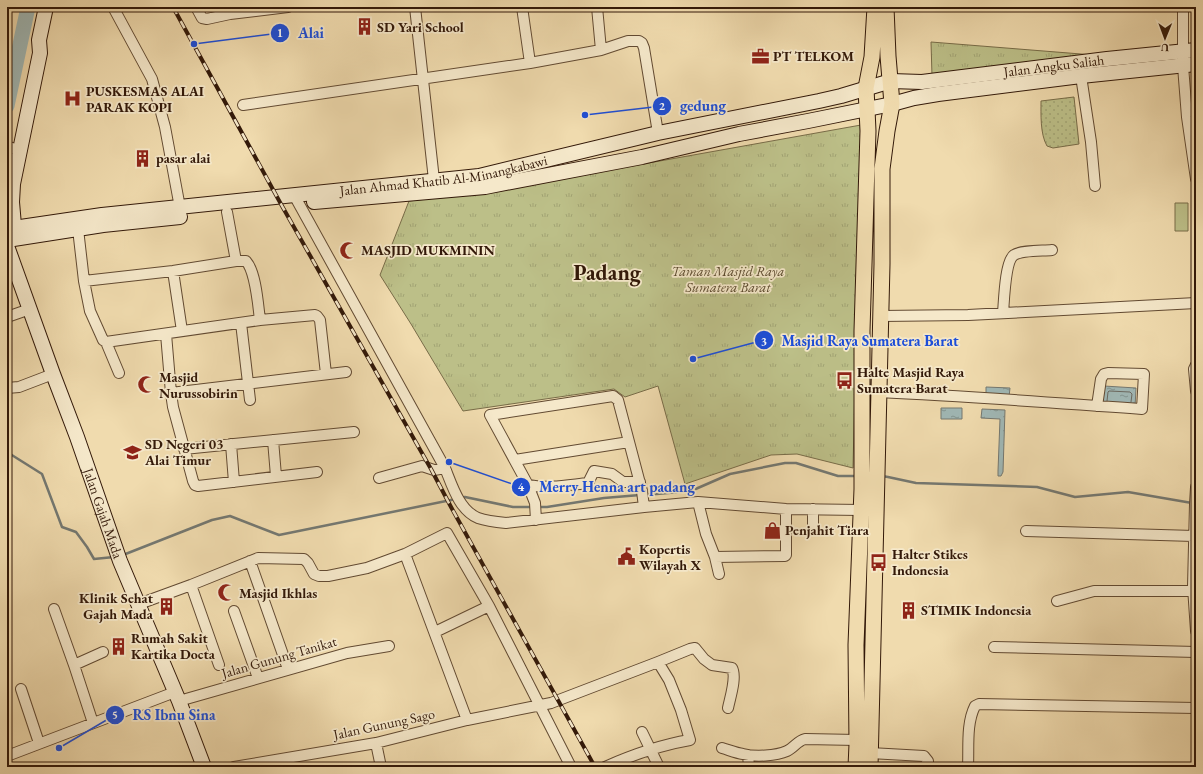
<svg xmlns="http://www.w3.org/2000/svg" width="1203" height="774" font-family="'EB Garamond',serif">
<defs>
<pattern id="grass-dots" width="8" height="8" patternUnits="userSpaceOnUse"><rect width="8" height="8" fill="#bcbf88"/><path d="M2 2h.1M6 6h.1" fill="none" stroke="#a2a474" stroke-width="1.8" stroke-linecap="round"/></pattern>
<pattern id="park-tufts" width="24" height="20" patternUnits="userSpaceOnUse"><rect width="24" height="20" fill="#bcbf88"/><path d="M3 7l-1-3M5 7V3M7 7l1-3M15 17l-1-3M17 17v-4M19 17l1-3" fill="none" stroke="#a2a474"/></pattern>
<pattern id="water-ripples" width="26" height="14" patternUnits="userSpaceOnUse"><rect width="26" height="14" fill="#a0b8b6"/><path d="M2 4q2-2 4 0t4 0M15 11q2-2 4 0t4 0" fill="none" stroke="#839592"/></pattern>
</defs>
<rect width="100%" height="100%" fill="#f0dbae"/>
<filter id="stains"><feTurbulence type="fractalNoise" baseFrequency=".005" numOctaves="4"/><feColorMatrix values="0 0 0 0 .2 0 0 0 0 .09 0 0 0 0 .02 0 0 0 .5 -.17"/></filter>
<radialGradient id="worn" r=".72"><stop offset=".6" stop-color="#630" stop-opacity="0"/><stop offset="1" stop-color="#630" stop-opacity=".3"/></radialGradient>
<path fill="url(#grass-dots)" stroke="#786c48" d="M1074 97 1079 144 1053 148 1047 146C1040 134 1041 114 1041 101Z"/>
<path fill="url(#park-tufts)" stroke="#786c48" d="M931 42 1106 56 932 76Z
M861 125 853 468 797 454 771 455 685 484 658 386 625 397 614 389 463 411 411 324 380 275 409 201 481 193Z"/>
<path fill="#bcbf88" stroke="#786c48" d="M1188 203V231H1175V203Z"/>
<path fill="url(#water-ripples)" stroke="#747871" d="M1104 386 1136 388 1135 408 1103 406Z
M986 387 1010 388 1009 397H986Z
M941 408H962V419H941Z
M982 409 1005 410 1003 472 1001 476H998V471L1000 419 981 418Z"/>
<g fill="none" stroke-linecap="round" stroke-linejoin="round">
<path stroke="#6a6860" stroke-width="1" d="M1107 401 1108 392 1109 391 1130 392 1132 394 1131 402"/>
<path stroke="#747871" stroke-width="2.5" d="M7 452 42 474 62 527 76 532 87 547 94 559 114 557
M882 476 888 477 916 483 1037 487 1075 497 1128 492 1192 503
M645 495 691 491 730 474 785 463H796L838 476H857
M460 498 465 497 513 507H532
M537 507H547L604 498 640 495
M123 555 212 520 230 516 279 535 456 499"/>
<path stroke="#a0b8b6" stroke-width="15" d="M7 106 28 7"/>
<defs>
<path id="minor" d="M113 7 152 79 165 127 181 213
M196 7 202 18 207 19 230 14 288 7
M415 7 434 180
M522 7 530 63
M597 7 601 50
M1183 7V66L1187 117 1196 179
M1081 76 1091 142 1095 186
M243 105 530 63 601 50 628 41H639L642 43 644 48 658 133
M7 147 12 148
M294 195 445 468C452 485 459 510 478 518 487 521 496 522 506 523L644 507 698 502 786 509 861 510
M227 212 236 261H246C256 272 258 305 260 320
M78 229 84 281 90 311 103 340 106 342 119 373
M173 271 182 331
M84 281 173 271 236 261
M1003 313C1004 302 1005 261 1014 255 1022 250 1042 251 1052 250
M881 316 968 315 1196 303
M7 317 30 309
M241 323 250 400
M166 334 171 393 173 407 193 481 195 485 198 486 317 472
M106 342 260 320 315 315 317 316 320 320 326 374
M1196 365 1194 369 1196 391
M7 388 19 387 53 374
M879 392C967 396 1055 403 1142 409L1144 374 1108 373 1104 374 1101 379 1097 406
M171 393 346 372
M273 440 276 476
M231 444 234 482
M184 449 354 432
M515 460 629 442
M379 478 422 466 434 470 445 468
M528 485 490 415 613 396 618 400 642 491 644 507
M1196 487 1195 504 1193 587 1196 631
M698 502 706 534 715 557 719 574
M536 520 535 503 528 485C548 489 568 485 588 483L594 471 612 474 623 482H640
M813 526V509
M1026 531 1194 536
M405 554 467 720
M715 557 785 556 786 555V509
M250 561 288 669
M191 585 219 665
M1057 601 1094 591H1194
M139 604 191 585 258 558 304 559 308 563 314 574 319 576H328L367 568 405 554 447 533 489 606 571 767
M54 609 74 665 93 723
M234 611 258 678
M435 632 489 606
M994 647 1196 652
M74 665 103 652
M21 689 39 743
M179 701 347 653 389 646
M642 732 659 767
M376 743 381 767
M722 748C729 750 736 753 743 754 755 757 776 756 787 751 794 748 797 741 805 739L857 740
M870 753 924 756 928 761V767
M748 755 749 767
M7 756 175 692
M234 767 376 743 467 720 551 703 658 662 690 649 695 648 704 659 712 665 732 668C737 677 730 698 728 708
M605 767C632 755 660 745 690 740L681 710 669 680 658 662
M968 767C969 747 966 724 975 706L979 704 1196 708"/>
<g id="secondary">
<path d="M314 202 485 187 642 157 739 134 808 121 892 104 914 98 938 94 1081 76 1196 64"/>
<path id="s1" d="M7 229 102 215 479 176 658 133 819 101 841 96 891 81 922 82 1107 59 1196 50"/>
<path d="M15 237 12 202 13 184 40 53 39 40 46 7"/>
<path d="M7 240 103 225 180 217"/>
<path id="s2" d="M7 246 53 374 77 437 120 561 179 701 204 767"/>
</g>
<path id="primary" d="M856 767 857 744 856 645 862 489V331L868 131 866 88 872 57 875 7
M870 767 882 264V169L887 131 892 104 888 56 886 7"/>
</defs>
<use href="#minor" stroke="#624a32" stroke-width="12"/>
<use href="#secondary" stroke="#331909" stroke-width="16"/>
<use href="#primary" stroke="#331909" stroke-width="17"/>
<use href="#minor" stroke="#f5e8ca" stroke-width="10"/>
<use href="#secondary" stroke="#f5e8ca" stroke-width="14"/>
<use href="#primary" stroke="#f0dbae" stroke-width="15"/>
<defs>
<path id="rail" d="M173 7 282 206 431 469 451 507 595 767"/>
</defs>
<use href="#rail" stroke="#331909" stroke-width="4"/>
<use href="#rail" stroke="#f5e8ca" stroke-width="2.5" stroke-dasharray="8" stroke-linecap="butt"/>
</g>
<defs>
<symbol id="building-bare" viewBox="-9 -9 18 18"><path d="M-4-6H4V6H1V3H-1V6H-4ZM-2.5-4.3h1.7v1.8h-1.7ZM.8-4.3h1.7v1.8H.8ZM-2.5-1h1.7V.8h-1.7ZM.8-1h1.7V.8H.8Z" fill="#8f2418" stroke="#f5e8ca" stroke-width="2.5" paint-order="stroke"/></symbol>
<symbol id="office-bare" viewBox="-9 -9 18 18"><path d="M-6-3h4V-5.5h4V-3h4V5H-6ZM-1-4.5V-3h2v-1.5ZM-6 0V1H6V0Z" fill="#8f2418" stroke="#f5e8ca" stroke-width="2.5" paint-order="stroke"/></symbol>
<symbol id="hospital-bare" viewBox="-9 -9 18 18"><path d="M-5-5h3v3.5h4V-5h3V5h-3V1.5h-4V5h-3Z" fill="#8f2418" stroke="#f5e8ca" stroke-width="2.5" paint-order="stroke"/></symbol>
<symbol id="mosque-bare" viewBox="-9 -9 18 18"><path d="M3.5-4.9A6 6 0 1 0 3.5 4.9A5 5 0 1 1 3.5-4.9Z" fill="#8f2418" stroke="#f5e8ca" stroke-width="2.5" paint-order="stroke"/></symbol>
<symbol id="bus-bare" viewBox="-9 -9 18 18"><path d="M-5-6H5V4H4V6H2V4H-2V6H-4V4H-5ZM-3.5-4V0h7V-4ZM-3.5 1.2v1.5H-2V1.2ZM2 1.2v1.5H3.5V1.2Z" fill="#8f2418" stroke="#f5e8ca" stroke-width="2.5" paint-order="stroke"/></symbol>
<symbol id="school-bare" viewBox="-9 -9 18 18"><path d="M0-5L7-2L0 1L-7-2ZM-4 1L0 2.5L4 1V4Q0 6-4 4Z" fill="#8f2418" stroke="#f5e8ca" stroke-width="2.5" paint-order="stroke"/></symbol>
<symbol id="shop-bare" viewBox="-9 -9 18 18"><path d="M-5-2.5h2.3a2.7 3.5 0 0 1 5.4 0H5L5.5 6h-11ZM-1.5-2.5h3a1.5 2.3 0 0 0-3 0Z" fill="#8f2418" stroke="#f5e8ca" stroke-width="2.5" paint-order="stroke"/></symbol>
<symbol id="civic-bare" viewBox="-9 -9 18 18"><path d="M-.6-6.5H3V-4.5H.6V-3L4-1V1h2V6H-6V1h2V-1L-.6-3ZM-1.2 2.5V6h2.4V2.5Z" fill="#8f2418" stroke="#f5e8ca" stroke-width="2.5" paint-order="stroke"/></symbol>
</defs>
<g fill-rule="evenodd">
<use href="#building-bare" x="352" y="14" width="25" height="25"/>
<use href="#office-bare" x="748" y="44" width="25" height="25"/>
<use href="#hospital-bare" x="60" y="86" width="25" height="25"/>
<use href="#building-bare" x="130" y="146" width="25" height="25"/>
<use href="#mosque-bare" x="336" y="238" width="25" height="25"/>
<use href="#bus-bare" x="832" y="368" width="25" height="25"/>
<use href="#mosque-bare" x="134" y="372" width="25" height="25"/>
<use href="#school-bare" x="120" y="440" width="25" height="25"/>
<use href="#shop-bare" x="760" y="518" width="25" height="25"/>
<use href="#civic-bare" x="614" y="544" width="25" height="25"/>
<use href="#bus-bare" x="866" y="550" width="25" height="25"/>
<use href="#mosque-bare" x="214" y="580" width="25" height="25"/>
<use href="#building-bare" x="154" y="594" width="25" height="25"/>
<use href="#building-bare" x="896" y="598" width="25" height="25"/>
<use href="#building-bare" x="106" y="634" width="25" height="25"/>
</g>
<g text-anchor="middle" dominant-baseline="central" stroke-width="3.5" stroke-linejoin="round" paint-order="stroke">
<g font-size="14" font-weight="bold" fill="#331909" stroke="#f5e8ca" text-anchor="start">
<text x="377" y="27">SD Yari School</text>
<text x="773" y="56">PT TELKOM</text>
<text x="86" y="91">PUSKESMAS ALAI<tspan x="86" dy="16">PARAK KOPI</tspan></text>
<text x="156" y="158">pasar alai</text>
<text x="361" y="250">MASJID MUKMININ</text>
<text x="857" y="372">Halte Masjid Raya<tspan x="857" dy="16">Sumatera Barat</tspan></text>
<text x="159" y="377">Masjid<tspan x="159" dy="16">Nurussobirin</tspan></text>
<text x="145" y="444">SD Negeri 03<tspan x="145" dy="16">Alai Timur</tspan></text>
<text x="785" y="530">Penjahit Tiara</text>
<text x="639" y="549">Kopertis<tspan x="639" dy="16">Wilayah X</tspan></text>
<text x="892" y="554">Halter Stikes<tspan x="892" dy="16">Indonesia</tspan></text>
<text x="239" y="593">Masjid Ikhlas</text>
<text x="153" y="598" text-anchor="end">Klinik Sehat<tspan x="153" dy="16">Gajah Mada</tspan></text>
<text x="921" y="610">STIMIK Indonesia</text>
<text x="131" y="638">Rumah Sakit<tspan x="131" dy="16">Kartika Docta</tspan></text>
</g>
<g font-size="14" fill="#331909" stroke="#f5e8ca">
<text stroke="none"><textPath href="#s1" startOffset="1062">Jalan Angku Saliah</textPath></text>
<text stroke="none"><textPath href="#s1" startOffset="440">Jalan Ahmad Khatib Al-Minangkabawi</textPath></text>
<text stroke="none"><textPath href="#s2" startOffset="284">Jalan Gajah Mada</textPath></text>
<text transform="translate(279 657) rotate(-16)">Jalan Gunung Tanikat</text>
<text transform="translate(384 724) rotate(-12)">Jalan Gunung Sago</text>
</g>
<g font-size="14" font-style="italic" fill="#5c4b2f" stroke="#f5e8ca">
<text x="728" y="271">Taman Masjid Raya<tspan x="728" dy="16">Sumatera Barat</tspan></text>
</g>
<g font-size="22" font-weight="bold" fill="#331909" stroke="#f5e8ca">
<text x="607" y="272">Padang</text>
</g>
</g>
<path fill="none" stroke="#1d4ed8" stroke-width="1.5" d="M194 44L280 33M585 115L662 106M693 359L764 340M449 462L521 487M59 748L115 715"/>
<g fill="#1d4ed8" stroke="#f5e8ca" stroke-width="1.5">
<circle cx="194" cy="44" r="4"/>
<circle cx="585" cy="115" r="4"/>
<circle cx="693" cy="359" r="4"/>
<circle cx="449" cy="462" r="4"/>
<circle cx="59" cy="748" r="4"/>
<circle cx="280" cy="33" r="10"/>
<circle cx="662" cy="106" r="10"/>
<circle cx="764" cy="340" r="10"/>
<circle cx="521" cy="487" r="10"/>
<circle cx="115" cy="715" r="10"/>
</g>
<g font-size="12" text-anchor="middle" font-weight="bold" fill="#fff">
<text x="280" y="37">1</text>
<text x="662" y="110">2</text>
<text x="764" y="345">3</text>
<text x="521" y="491">4</text>
<text x="115" y="719">5</text>
</g>
<g font-size="15" text-anchor="middle" font-weight="bold" fill="#1d4ed8" stroke="#f5e8ca" stroke-width="3.5" stroke-linejoin="round" paint-order="stroke">
<text x="311" y="38">Alai</text>
<text x="703" y="111">gedung</text>
<text x="870" y="346">Masjid Raya Sumatera Barat</text>
<text x="617" y="492">Merry Henna art padang</text>
<text x="174" y="720">RS Ibnu Sina</text>
</g>
<rect width="1203" height="774" fill="none" stroke="#f0dbae" stroke-width="24"/>
<rect x="8" y="8" width="1187" height="758" fill="none" stroke="#331909" stroke-width="2"/>
<rect x="12" y="12" width="1179" height="750" fill="none" stroke="#331909"/>
<g transform="translate(1165 38) rotate(181)" stroke="#f5e8ca" stroke-width="3" paint-order="stroke">
<path d="M0-3L7 15L0 10L-7 15Z" fill="#331909"/>
<text y="-6" font-size="11" font-weight="bold" text-anchor="middle" fill="#331909">U</text>
</g>
<rect width="100%" height="100%" filter="url(#stains)"/>
<rect width="100%" height="100%" fill="url(#worn)"/>
</svg>
